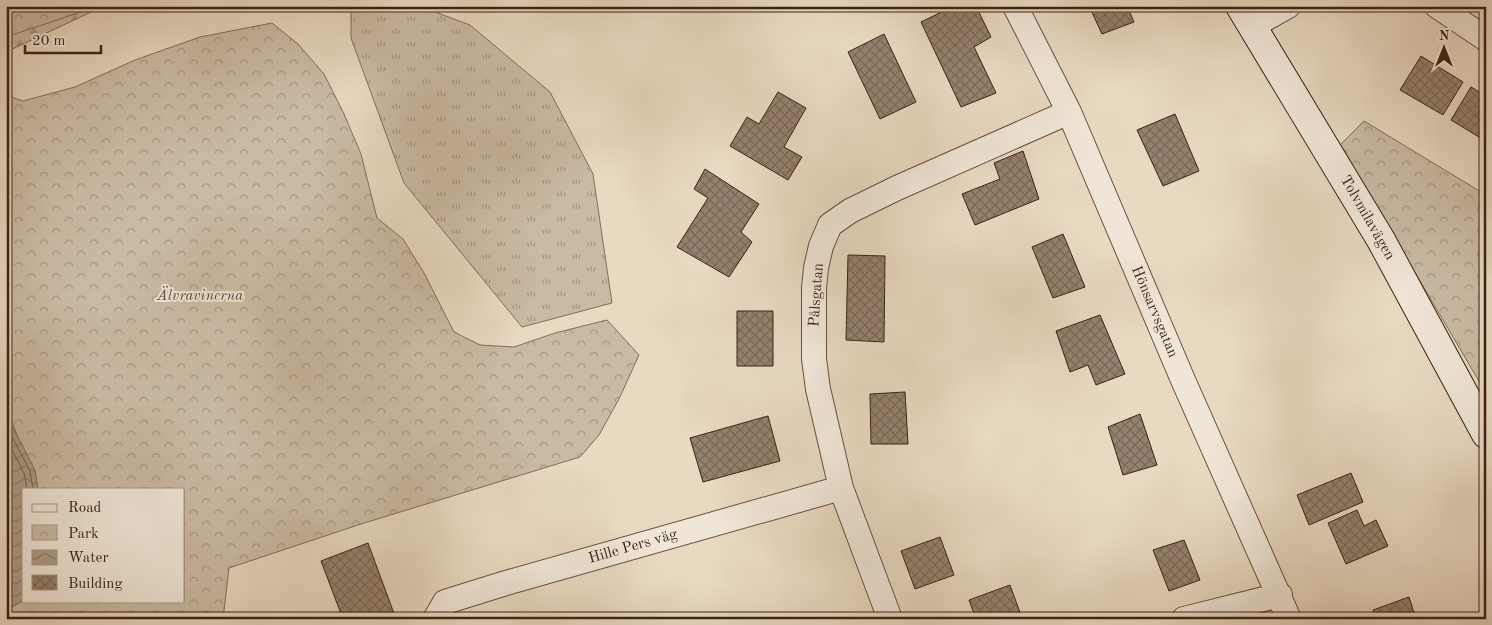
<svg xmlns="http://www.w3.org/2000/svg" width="1492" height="625" font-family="'Old Standard TT',serif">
<defs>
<pattern id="grass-tufts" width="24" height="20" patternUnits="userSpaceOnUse" patternTransform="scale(1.25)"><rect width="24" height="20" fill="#cabaa4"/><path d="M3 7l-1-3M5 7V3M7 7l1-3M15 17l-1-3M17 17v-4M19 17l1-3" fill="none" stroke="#a59784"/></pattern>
<pattern id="forest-firs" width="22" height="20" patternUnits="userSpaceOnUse" patternTransform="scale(1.25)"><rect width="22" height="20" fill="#cabaa4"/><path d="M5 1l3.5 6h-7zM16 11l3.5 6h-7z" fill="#a59784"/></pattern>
<pattern id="park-crowns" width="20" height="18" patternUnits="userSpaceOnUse" patternTransform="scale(1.25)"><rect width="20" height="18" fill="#cabaa4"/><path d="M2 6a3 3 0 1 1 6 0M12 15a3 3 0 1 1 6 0" fill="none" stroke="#a59784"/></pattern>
<pattern id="water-waves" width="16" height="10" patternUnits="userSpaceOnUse" patternTransform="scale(1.25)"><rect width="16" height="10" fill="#ad9b87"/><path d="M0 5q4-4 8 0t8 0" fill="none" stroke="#8e7e6d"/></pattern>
<pattern id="building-cross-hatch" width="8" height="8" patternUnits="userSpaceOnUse" patternTransform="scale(1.25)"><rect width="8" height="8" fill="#94816e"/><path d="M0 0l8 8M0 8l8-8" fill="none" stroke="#7a6959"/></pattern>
</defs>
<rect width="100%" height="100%" fill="#e8d9c1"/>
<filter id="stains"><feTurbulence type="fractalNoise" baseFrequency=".004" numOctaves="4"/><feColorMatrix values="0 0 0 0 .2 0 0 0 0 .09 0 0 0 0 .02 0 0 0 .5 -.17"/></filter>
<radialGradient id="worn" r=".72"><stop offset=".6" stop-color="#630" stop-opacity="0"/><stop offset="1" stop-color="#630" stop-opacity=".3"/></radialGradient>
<path fill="url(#grass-tufts)" stroke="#826e5c" d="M384 6H419L470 25 550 92 593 174 612 303 522 327 404 183 351 38V12Z"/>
<path fill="url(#forest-firs)" stroke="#826e5c" d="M6 6H104L6 52Z"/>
<path fill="url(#park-crowns)" stroke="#826e5c" d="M6 6H99L6 37Z
M272 23 298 44 324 74 344 114 361 154 377 218 403 239 424 273 454 332 480 345 514 347 555 333 607 320 639 355 619 399 599 435 580 457 361 524 229 568 223 619H6V608H11L24 599V601H184V489H29L17 435 6 405V95L23 101 75 87 135 60 200 37Z
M1364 121 1486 195V393L1340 145Z"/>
<path fill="url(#water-waves)" stroke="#7f6b59" d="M6 414 35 470 38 489H24V600L6 610Z"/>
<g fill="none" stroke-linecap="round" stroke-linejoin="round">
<path stroke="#745e4e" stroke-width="1" d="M6 425 30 471 33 489
M6 438 24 473 27 489"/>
</g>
<path fill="url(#building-cross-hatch)" stroke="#3a2215" d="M954 6H976L991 37 974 47 996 93 961 107 921 22Z
M1089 6H1127L1134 22 1102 34Z
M884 34 916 102 880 119 848 52Z
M1421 56 1463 82 1443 115 1400 90Z
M1471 87 1486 96V137L1484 140 1451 120Z
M778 92 806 108 784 147 802 157 788 180 730 146 747 117 759 124Z
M1175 114 1199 171 1163 186 1137 130Z
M1023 151 1039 199 975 225 962 194 1000 179 994 163Z
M705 169 759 204 741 232 752 242 729 277 677 247 708 198 694 189Z
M1063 234 1085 287 1053 298 1032 247Z
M848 255 885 256 884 342 846 340Z
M737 311H773V366H737Z
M1100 315 1125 374 1096 385 1088 365 1070 372 1056 331Z
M905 392 908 444H871L870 394Z
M1140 414 1157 465 1123 475 1108 427Z
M768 416 780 461 703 482 690 438Z
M1351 473 1363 502 1309 525 1297 495Z
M1357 510 1364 526 1376 520 1388 546 1346 564 1328 523Z
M940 537 954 575 915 589 901 551Z
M1184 540 1200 580 1169 591 1153 550Z
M368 543 396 619H343L321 561Z
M1010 585 1022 618 976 619 969 600Z
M1409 597 1416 619H1376L1373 610Z"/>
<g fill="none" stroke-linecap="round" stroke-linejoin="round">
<defs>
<path id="street" d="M1015 6 1069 112 1183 380 1289 619
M1437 6 1486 39
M1253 26 1288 6
M435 619 445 602 506 583 841 488
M890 619 841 488 818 389 814 359V288L816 268 821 246 830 225 850 211 897 188 1069 112
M1184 619 1280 595"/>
<path id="secondary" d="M1240 6 1381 240 1486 434"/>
</defs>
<use href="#street" stroke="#665040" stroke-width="26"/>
<use href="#secondary" stroke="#3a2215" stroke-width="30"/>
<use href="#street" stroke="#f0e6d7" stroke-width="24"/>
<use href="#secondary" stroke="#f0e6d7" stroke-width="28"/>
</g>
<g text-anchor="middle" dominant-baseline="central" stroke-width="4" stroke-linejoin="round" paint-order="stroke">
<g font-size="15" fill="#3a2215" stroke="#f0e6d7">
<text transform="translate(1367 218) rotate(60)">Tolvmilavägen</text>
<text transform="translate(817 295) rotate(-86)">Pålsgatan</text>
<text transform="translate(1154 312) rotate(67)">Hönsarvsgatan</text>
<text transform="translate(633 547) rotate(-16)">Hille Pers väg</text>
</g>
<g font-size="15" font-style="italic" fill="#5e4839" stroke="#f0e6d7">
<text x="200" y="296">Älvravinerna</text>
</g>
</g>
<rect width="1492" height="625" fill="none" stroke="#e8d9c1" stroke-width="25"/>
<rect x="8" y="8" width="1477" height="610" fill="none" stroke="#3a2215" stroke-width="2.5"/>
<rect x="12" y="12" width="1467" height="600" fill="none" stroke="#3a2215"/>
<rect x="22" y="488" width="162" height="115" fill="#f0e6d7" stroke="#a79889"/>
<rect x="32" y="504" width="25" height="8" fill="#f0e6d7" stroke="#a79889"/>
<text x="68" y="512" font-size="15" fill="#3a2215">Road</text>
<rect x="32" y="525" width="25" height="15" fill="url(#park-crowns)" stroke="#a79889"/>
<text x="68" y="538" font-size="15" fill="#3a2215">Park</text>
<rect x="32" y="550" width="25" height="15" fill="url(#water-waves)" stroke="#a79889"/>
<text x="68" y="562" font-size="15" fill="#3a2215">Water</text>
<rect x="32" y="575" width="25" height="15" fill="url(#building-cross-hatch)" stroke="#a79889"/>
<text x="68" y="588" font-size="15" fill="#3a2215">Building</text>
<g transform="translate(1444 48)" stroke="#f0e6d7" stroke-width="4" paint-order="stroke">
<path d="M0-4L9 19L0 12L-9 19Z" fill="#3a2215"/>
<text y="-8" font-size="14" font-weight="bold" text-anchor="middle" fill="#3a2215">N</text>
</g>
<path d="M25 45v8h76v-8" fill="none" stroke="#3a2215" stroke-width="2.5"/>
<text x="32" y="45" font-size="15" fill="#3a2215" stroke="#f0e6d7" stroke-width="4" paint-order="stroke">20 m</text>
<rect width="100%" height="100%" filter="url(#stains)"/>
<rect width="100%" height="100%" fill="url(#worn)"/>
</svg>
